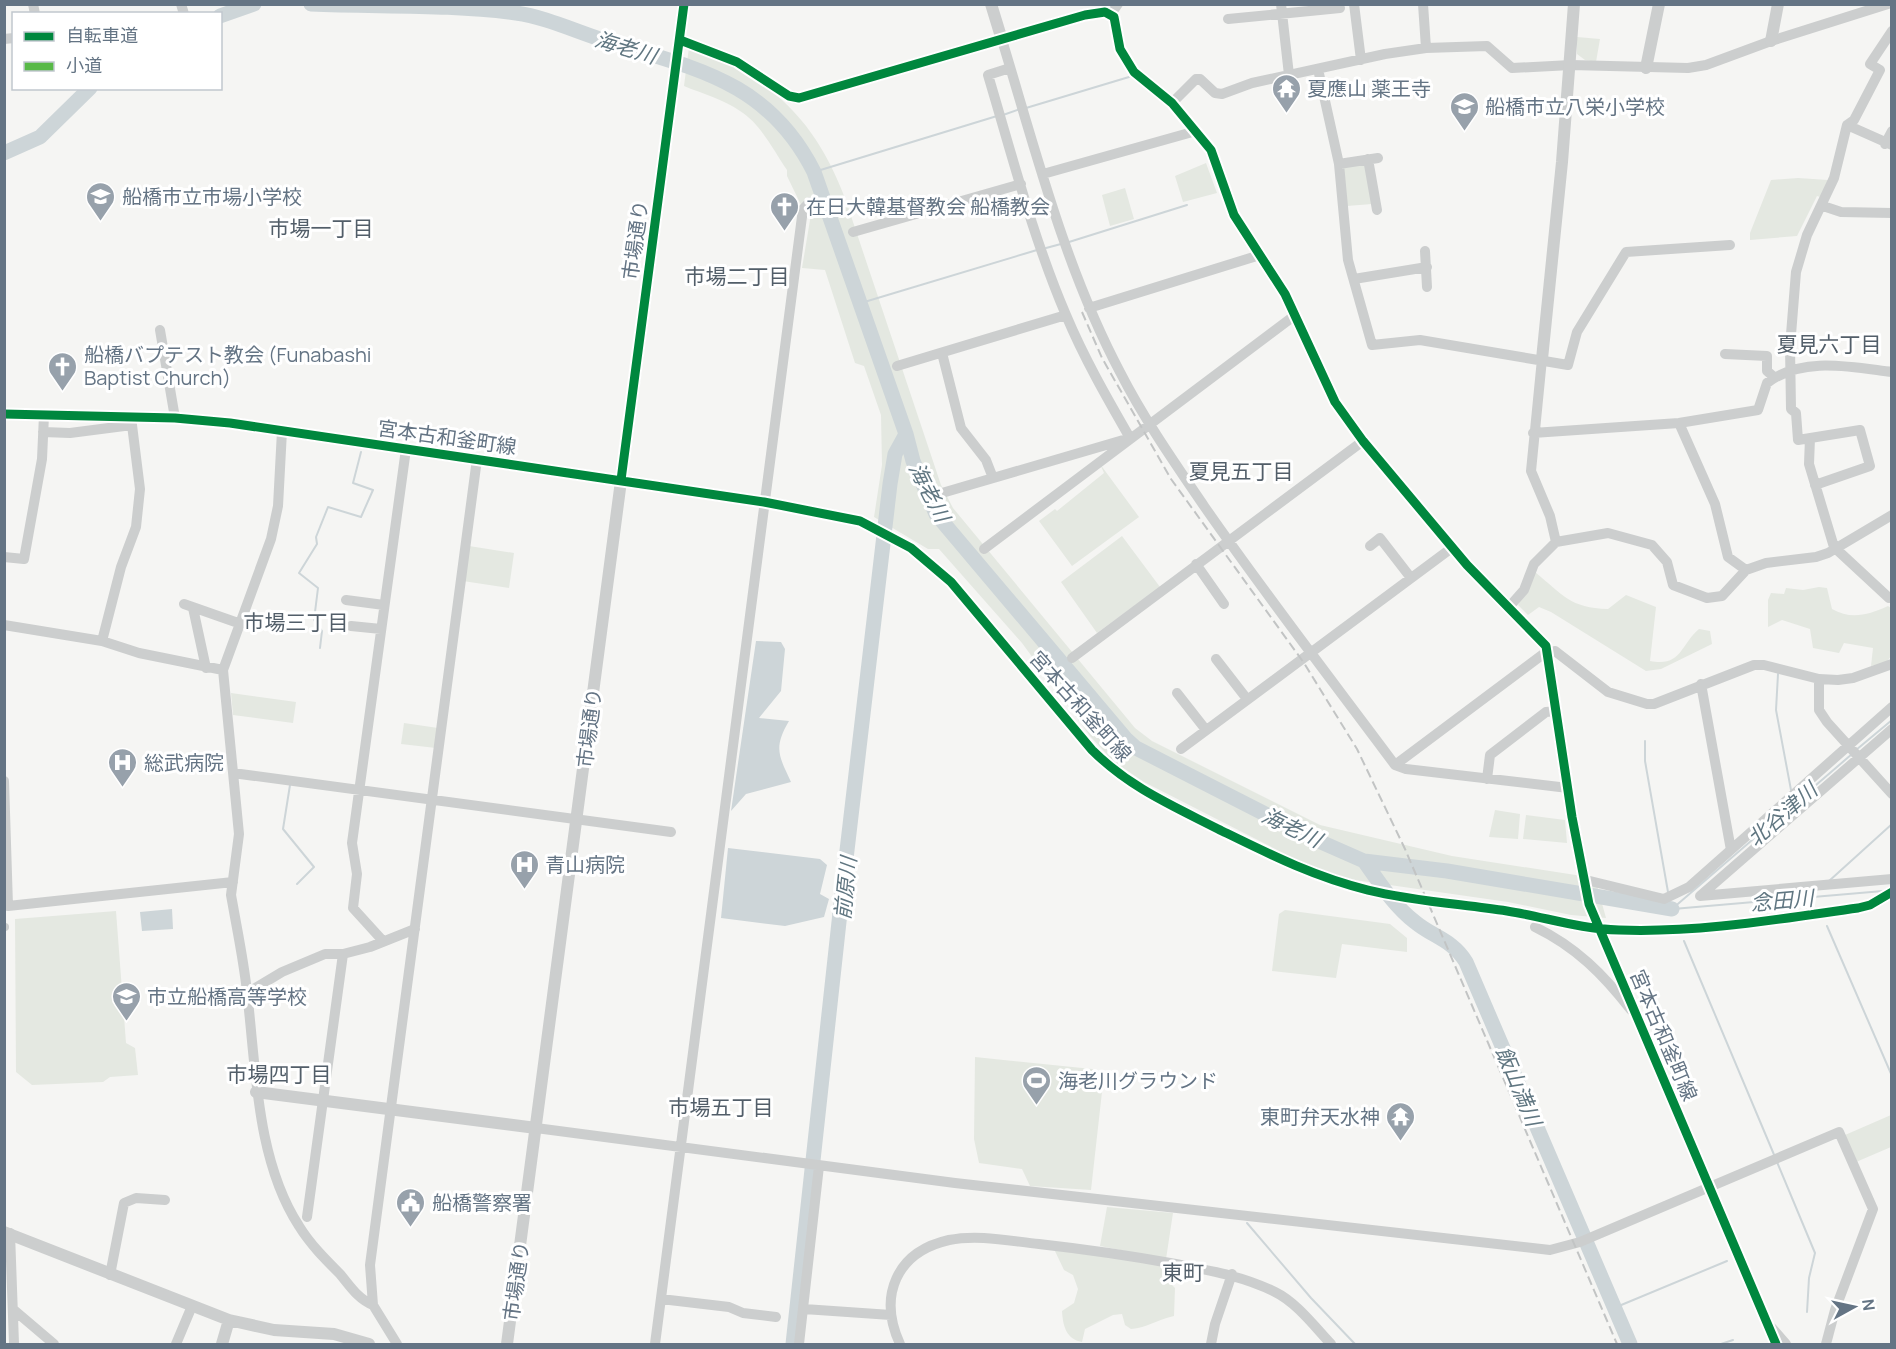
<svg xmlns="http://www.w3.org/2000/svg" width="1896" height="1349" font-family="Manrope,'Noto Sans JP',sans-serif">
<rect width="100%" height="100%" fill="#f5f5f3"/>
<path fill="#e4e8e1" d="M1577 37 1600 39 1596 62 1585 60 1577 54Z
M689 47C770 77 816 119 846 201L941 485 953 508 1135 728 1152 741 1320 825 1452 856 1595 878 1606 918 1571 915 1508 902 1355 880 1319 870 1287 855 1144 782 1113 761 1090 736 1022 643 939 549H928L874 517 882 465 881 415 864 366 855 363 825 270 802 268 811 214 809 202 802 207 787 176V170C774 151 760 123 740 111 723 99 703 94 684 86Z
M1365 162 1372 204 1347 206 1343 168Z
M1206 163 1217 193 1183 202 1175 176Z
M1798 178 1828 180 1824 198 1817 196 1797 236 1750 240V233L1771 180Z
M1125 188 1134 219 1110 226 1102 195Z
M1100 464 1139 517 1072 566 1039 521 1055 509 1057 511 1104 473Z
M1122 536 1160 587 1097 633 1061 582Z
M469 546 514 553 509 588 463 581Z
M1535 572C1563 595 1570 608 1608 609L1626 595 1656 607 1650 661C1682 667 1680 645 1699 629L1710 631 1712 644 1661 669 1646 671 1551 612 1539 607 1528 615 1518 605Z
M1819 587 1827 588 1832 609C1851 620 1868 615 1888 606L1891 608V656L1886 663 1871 666 1873 648 1844 643 1839 653 1813 648 1810 629 1782 620 1768 627V600L1771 593 1784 594 1786 588 1803 590Z
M231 693 296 702 293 723 233 715Z
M404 723 438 728 436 748 401 744Z
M1495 810 1520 814 1518 839 1489 837Z
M1526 815 1565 820 1567 843 1523 839Z
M1285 910 1390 924 1407 938V952L1342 944 1336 978 1272 971 1279 914Z
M116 911 126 1043 135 1048 138 1075 110 1077 103 1082 32 1085 16 1072 15 919Z
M975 1057 1092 1069 1104 1074 1091 1190 1030 1186 1022 1169 979 1163 974 1139Z
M1891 1115V1147L1856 1162 1845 1135Z
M1107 1207 1173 1213 1166 1259 1100 1246Z
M1054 1249 1168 1266 1170 1283 1175 1288 1174 1316C1158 1319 1147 1328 1131 1329L1125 1325 1122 1314 1113 1315 1085 1329 1082 1342C1066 1339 1063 1326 1062 1311L1074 1303 1078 1289 1073 1275 1064 1270Z"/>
<path fill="#cdd5d8" d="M756 641 781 642 785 649 781 691 759 718 789 721C773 748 779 756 791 782L746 794 731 811Z
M728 848 820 859 827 865 820 894 829 899 824 917 785 926 721 918Z
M172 909 173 929 142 931 140 912Z"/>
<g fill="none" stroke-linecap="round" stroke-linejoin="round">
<path stroke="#cdd5d8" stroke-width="2" d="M1026 108 1129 77
M1003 115 1020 109
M814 172 997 116
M1069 242 1187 205
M1046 248 1061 244
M861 303 1037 250
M320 648 322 631 314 620 318 588 299 573 317 544 316 537 328 507 361 517 373 490 353 483 361 452
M1778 674 1776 710 1791 790
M1645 741V761L1668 892
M1856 750 1892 720
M290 785 283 829 314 867 297 884
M1829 881 1892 824
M1669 901 1671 909
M1672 909 1852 754
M1673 909 1883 891
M1827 926 1892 1076
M1684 941 1775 1157
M1777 1162 1815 1253 1809 1278 1807 1312
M1247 1223 1311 1298 1355 1344
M1614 1308 1727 1261
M1721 1344 1733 1340"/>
<path stroke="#cdd5d8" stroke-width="15" d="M311 4C380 7 448 4 516 13 545 17 575 31 603 40 693 68 768 80 814 172L906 434 913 461 936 514 1126 739 1136 748 1314 839 1364 861 1447 871 1672 909
M220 16 254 4
M4 153 40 137 90 88
M1364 861C1379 882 1394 906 1415 922 1433 937 1453 940 1466 962L1630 1344
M793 1344 844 876 890 484 895 454 906 434"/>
<path stroke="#cccece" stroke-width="8" d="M4 927H5"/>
<path stroke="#cccece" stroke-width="10" d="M33 4 35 14
M181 4 184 14
M1281 4 1289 75
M1354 4 1361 60
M1423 4 1426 48
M1111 14 1118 4
M1228 19 1340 8
M4 39 14 38
M1002 40C1036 152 1065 268 1120 372 1144 419 1174 462 1204 506 1265 594 1331 679 1395 765L1406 769 1568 788
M1318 69 1339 164 1348 260 1372 345 1420 340 1568 365 1577 332 1626 252 1730 245
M1172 103 1196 79H1200L1215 93 1222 94 1252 83 1385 54 1426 48 1487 46 1512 68 1571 65 1688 68 1706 65 1771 41 1888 4
M1847 125 1892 145
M1885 144 1892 131
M1368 159 1377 210
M1339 164 1378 158
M1043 174 1196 131
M1823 206 1841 212 1892 213
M853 232 1021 184
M1425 251 1427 287
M1354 279 1427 267
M1089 308 1260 255
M160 330 175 418
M942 353 961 428 986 460 993 478
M1725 354 1767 356V371L1774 377
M1542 359 1531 471 1550 516 1556 542
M897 366 1066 315
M1679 423 1715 504 1728 557 1746 570
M282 431 278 506 271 539 223 670 239 834 231 895 233 906C238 934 244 963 247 992 256 1066 256 1160 299 1226 310 1244 325 1259 340 1274 350 1286 358 1299 373 1305
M43 432 70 433 132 425
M1533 433 1679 423 1758 410 1767 383C1802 356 1851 367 1892 372
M1810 438 1809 464 1834 547 1889 598
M1815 485 1870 466 1860 430 1798 440 1796 413 1791 409 1790 347 1796 272 1807 235 1834 178 1847 125 1854 120 1880 70 1870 64 1892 31
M942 493 1130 438C1107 398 1084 358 1066 315 1033 238 1012 155 988 75L1010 68
M1370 546 1380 538 1411 578
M984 549 1294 316
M4 557 24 559 42 459 44 415
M1196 564 1224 604
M346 600 384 605
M184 604 241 624
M1509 607 1524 590 1534 564 1556 542 1608 533 1652 545 1667 562 1673 585 1707 598 1722 596 1746 570 1766 563 1816 557 1828 553 1892 515
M193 608 206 668
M4 625 102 641 139 653 223 670
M351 626 381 629
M102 641 121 567 136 527 140 489 131 417
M1072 658 1363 441
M1216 659 1247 699
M1819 679V710L1827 722 1892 794
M1701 684 1731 850
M1177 693 1206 730
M1892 729 1700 896 1892 879
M1181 749 1453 547
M1395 765 1542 655 1555 651 1608 692 1647 704H1654L1754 665H1764L1819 679 1838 680 1853 678 1892 664
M233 773 671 832
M1487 779 1490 755 1546 712 1556 711
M4 781 8 906 233 882
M1590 881 1664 899 1689 887 1892 707
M1535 927C1576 947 1603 974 1631 1010
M383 941 353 908 357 874 352 843 406 449
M247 993 282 972 325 954H343L370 947 415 929
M536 1128 955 1183 1550 1250 1580 1242 1839 1132 1873 1209 1835 1310 1826 1344
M307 1217 343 954
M10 1233 14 1344
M110 1275 124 1203 136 1198 165 1200
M661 1299 729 1307 743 1313 776 1317
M804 1309 891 1315
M14 1310 54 1344
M1772 1328 1786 1344
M176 1344 192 1306
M397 1344 373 1305 370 1265 477 459
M655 1344 803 209 810 202
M799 1344 819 1166
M900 1344C878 1296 896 1252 949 1240 978 1234 1010 1241 1039 1244 1083 1249 1126 1255 1170 1263 1206 1270 1241 1275 1275 1292 1296 1302 1315 1327 1331 1344
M1211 1344 1215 1324 1232 1274"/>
<path stroke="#cccece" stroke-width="12" d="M991 4 1002 40
M680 40 737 62 789 96 799 98 1085 15 1105 12 1114 17 1120 49 1134 72 1172 103 1211 150 1234 215 1285 294 1335 402 1363 441 1467 565 1546 646 1572 817 1589 904 1776 1344
M1771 41 1778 4
M1646 68 1659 4
M1542 359 1562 162 1574 4
M4 414 175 418 230 423 764 502 860 521 911 548 951 582 1092 750C1129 787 1171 805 1218 829 1267 853 1314 877 1368 890 1413 901 1461 904 1507 911 1545 917 1580 929 1619 930 1698 933 1779 919 1858 908L1870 905 1892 892
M256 1092 536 1128
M4 1232 229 1320 274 1330 334 1334 369 1344
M222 1344 229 1320
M507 1344 684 4"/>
<path stroke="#c2c4c4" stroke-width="2" stroke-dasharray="9 4.5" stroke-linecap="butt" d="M1082 312 1102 358 1171 479 1304 663 1357 749 1405 849 1617 1344"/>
<path stroke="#58b947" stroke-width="8" stroke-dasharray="15 8" stroke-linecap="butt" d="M4 927H5"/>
<defs>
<path id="cycleway" d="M680 40 737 62 789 96 799 98 1085 15 1105 12 1114 17 1120 49 1134 72 1172 103 1211 150 1234 215 1285 294 1335 402 1363 441 1467 565 1546 646 1572 817 1589 904 1776 1344
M4 414 175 418 230 423 764 502 860 521 911 548 951 582 1092 750C1129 787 1171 805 1218 829 1267 853 1314 877 1368 890 1413 901 1461 904 1507 911 1545 917 1580 929 1619 930 1698 933 1779 919 1858 908L1870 905 1892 892
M621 480 684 4"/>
</defs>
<use href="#cycleway" stroke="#fff" stroke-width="13"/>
<use href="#cycleway" stroke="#00873e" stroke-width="9"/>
</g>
<defs>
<symbol id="temple-pin" viewBox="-11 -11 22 30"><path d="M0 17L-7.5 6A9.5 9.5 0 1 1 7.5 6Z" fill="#97a1ab" stroke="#fff"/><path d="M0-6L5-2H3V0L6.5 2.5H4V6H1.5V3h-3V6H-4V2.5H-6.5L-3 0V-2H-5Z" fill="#fff"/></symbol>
<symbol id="school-pin" viewBox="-11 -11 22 30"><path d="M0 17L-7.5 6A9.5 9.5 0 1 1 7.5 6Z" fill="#97a1ab" stroke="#fff"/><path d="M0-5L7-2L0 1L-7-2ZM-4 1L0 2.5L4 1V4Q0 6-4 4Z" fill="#fff"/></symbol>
<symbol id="church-pin" viewBox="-11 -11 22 30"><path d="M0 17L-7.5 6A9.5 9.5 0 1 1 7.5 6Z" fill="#97a1ab" stroke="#fff"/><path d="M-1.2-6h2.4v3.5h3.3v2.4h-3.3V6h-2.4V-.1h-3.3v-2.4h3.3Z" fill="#fff"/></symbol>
<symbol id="hospital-pin" viewBox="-11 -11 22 30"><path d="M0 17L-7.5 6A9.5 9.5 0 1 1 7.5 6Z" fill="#97a1ab" stroke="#fff"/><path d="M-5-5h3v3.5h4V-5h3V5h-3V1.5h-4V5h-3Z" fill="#fff"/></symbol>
<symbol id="stadium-pin" viewBox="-11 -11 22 30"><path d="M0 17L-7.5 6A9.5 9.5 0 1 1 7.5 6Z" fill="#97a1ab" stroke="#fff"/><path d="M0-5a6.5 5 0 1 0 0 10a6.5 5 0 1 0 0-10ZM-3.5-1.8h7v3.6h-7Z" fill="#fff"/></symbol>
<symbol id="civic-pin" viewBox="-11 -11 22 30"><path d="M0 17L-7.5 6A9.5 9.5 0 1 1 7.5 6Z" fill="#97a1ab" stroke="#fff"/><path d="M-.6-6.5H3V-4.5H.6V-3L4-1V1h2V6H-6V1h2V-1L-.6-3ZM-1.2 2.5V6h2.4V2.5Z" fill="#fff"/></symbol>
</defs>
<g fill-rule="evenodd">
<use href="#temple-pin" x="1270" y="72" width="33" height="45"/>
<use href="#school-pin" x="1448" y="90" width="33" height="45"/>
<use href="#school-pin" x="84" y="180" width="33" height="45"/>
<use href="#church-pin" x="768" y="190" width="33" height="45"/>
<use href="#church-pin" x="46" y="350" width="33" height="45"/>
<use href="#hospital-pin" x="106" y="746" width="33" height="45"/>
<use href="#hospital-pin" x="508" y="848" width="33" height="45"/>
<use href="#school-pin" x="110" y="980" width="33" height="45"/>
<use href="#stadium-pin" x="1020" y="1064" width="33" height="45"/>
<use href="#temple-pin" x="1384" y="1100" width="33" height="45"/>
<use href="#civic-pin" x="394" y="1186" width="33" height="45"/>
</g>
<g text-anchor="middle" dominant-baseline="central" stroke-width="6" stroke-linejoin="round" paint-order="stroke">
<g font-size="20" fill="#647484" stroke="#fff" text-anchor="start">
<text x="1307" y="88">夏應山 薬王寺</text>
<text x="1485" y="106">船橋市立八栄小学校</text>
<text x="122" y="196">船橋市立市場小学校</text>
<text x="806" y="206">在日大韓基督教会 船橋教会</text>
<text x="84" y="354">船橋バプテスト教会 (Funabashi<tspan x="84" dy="23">Baptist Church)</tspan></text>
<text x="144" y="762">総武病院</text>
<text x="545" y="864">青山病院</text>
<text x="147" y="996">市立船橋高等学校</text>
<text x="1058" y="1080">海老川グラウンド</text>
<text x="1380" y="1116" text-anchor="end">東町弁天水神</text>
<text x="432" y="1202">船橋警察署</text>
</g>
<g font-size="20" fill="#647484" stroke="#fff">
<text transform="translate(635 240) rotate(-82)">市場通り</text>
<text transform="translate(447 437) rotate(8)">宮本古和釜町線</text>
<text transform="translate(1081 706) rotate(48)">宮本古和釜町線</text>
<text transform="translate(589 728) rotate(-83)">市場通り</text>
<text transform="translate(1664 1035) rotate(67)">宮本古和釜町線</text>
<text transform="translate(516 1281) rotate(-82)">市場通り</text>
</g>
<g font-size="21" font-style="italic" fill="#607681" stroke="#fff">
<text transform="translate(626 47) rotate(17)">海老川</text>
<text transform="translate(930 492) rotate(63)">海老川</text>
<text transform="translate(1782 814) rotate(-41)">北谷津川</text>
<text transform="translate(1292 827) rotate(26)">海老川</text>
<text transform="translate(845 888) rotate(-84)">前原川</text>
<text transform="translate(1782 900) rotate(-5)">念田川</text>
<text transform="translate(1519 1086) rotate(67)">飯山満川</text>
</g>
<g font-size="21" fill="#525e69" stroke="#fff">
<text x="321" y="228">市場一丁目</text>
<text x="737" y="276">市場二丁目</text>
<text x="1829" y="344">夏見六丁目</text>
<text x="1241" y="471">夏見五丁目</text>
<text x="296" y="622">市場三丁目</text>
<text x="279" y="1074">市場四丁目</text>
<text x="721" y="1107">市場五丁目</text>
<text x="1183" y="1272">東町</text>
</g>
</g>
<rect width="1896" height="1349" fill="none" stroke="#647484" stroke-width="12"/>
<rect x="12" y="12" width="210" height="78" fill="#ffffff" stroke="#c1c7ce" stroke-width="1.5"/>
<rect x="24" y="32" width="30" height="9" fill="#00873e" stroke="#c1c7ce" stroke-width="1.5"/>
<text x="66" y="42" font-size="18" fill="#647484">自転車道</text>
<rect x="24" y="62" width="30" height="9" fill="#58b947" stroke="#c1c7ce" stroke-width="1.5"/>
<text x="66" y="72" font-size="18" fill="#647484">小道</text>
<g transform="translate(1854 1307) rotate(82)" stroke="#ffffff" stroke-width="4.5" paint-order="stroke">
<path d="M0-4.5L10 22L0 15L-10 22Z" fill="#647484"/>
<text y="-9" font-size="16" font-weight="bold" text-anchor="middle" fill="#647484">N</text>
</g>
</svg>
